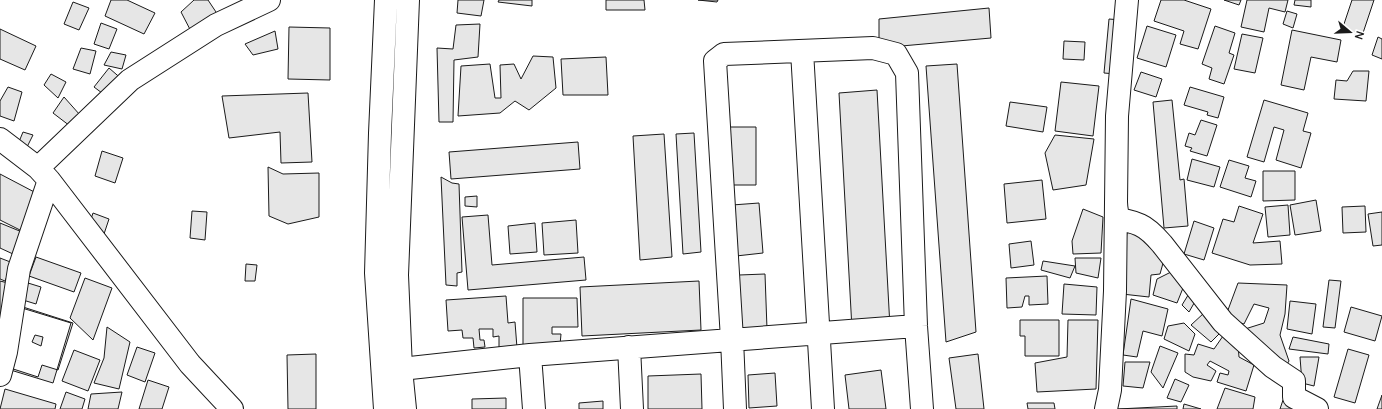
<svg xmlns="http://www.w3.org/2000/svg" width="1382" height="409" font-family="Manrope,sans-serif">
<rect width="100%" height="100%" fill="#fff"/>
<path fill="#e6e6e6" stroke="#1a1a1a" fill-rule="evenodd" d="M111 0H127L155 13 144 34 105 16Z
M194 0H208L220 18 195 39 181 12Z
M458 0H484L481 16 457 13Z
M499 0H532V6L498 2Z
M606 0H644L645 10H606Z
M698 0H718L717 2Z
M1161 0H1184L1211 9 1198 49 1180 44 1184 31 1154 21Z
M1224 0H1241L1239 5Z
M1247 0H1288L1285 12 1269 8 1264 32 1241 27Z
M1295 0H1311V7L1294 5Z
M1352 0H1374L1362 36 1342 30Z
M73 2 89 8 79 30 64 24Z
M989 8 991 38 879 48V19Z
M1287 11 1297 14 1293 28 1283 24Z
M1109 19 1121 20 1116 74 1104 73Z
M101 23 117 29 109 49 94 44Z
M480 24 478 57 454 60 453 122H439L437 48 453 49 456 25Z
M1147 26 1176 35 1166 67 1137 58Z
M1215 26 1235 33 1229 53 1234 55 1224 84 1209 79 1212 68 1202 64Z
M289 27 330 28V80L288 79Z
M0 29 36 46 25 70 0 59Z
M1292 30 1341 40 1337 62 1311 57 1304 90 1281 85Z
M275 31 278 49 253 55 245 44Z
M1242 34 1263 38 1255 73 1234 69Z
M1378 37 1382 39V59L1372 55Z
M1064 41 1085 42 1084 60 1063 59Z
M81 48 96 51 90 74 73 69Z
M111 52 126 55 122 69 104 65Z
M533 56 553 57 556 88 529 110 515 101 500 113 458 116 461 66 490 64 495 98H501L500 65 514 64 521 79Z
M606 57 608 95H563L561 59Z
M957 64 976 332 946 342 926 66Z
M109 68 124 81 110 99 94 87Z
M1353 71H1369L1366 101 1334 99 1336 80 1347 81Z
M1141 72 1162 79 1156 97 1134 90Z
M51 74 66 82 58 98 44 85Z
M1061 82 1099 86 1093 136 1055 131Z
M8 87 22 92 14 121 0 116V101Z
M1190 87 1224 97 1218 118 1207 115 1208 112 1184 105Z
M877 90 890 327 852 329 839 93Z
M308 93 312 162 281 163 280 132 229 138 222 96Z
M64 97 80 115 70 126 53 113Z
M1172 100 1180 180 1184 179 1188 226 1164 228 1153 102Z
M1264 100 1308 113 1303 131 1311 133 1301 168 1276 160 1284 130 1274 127 1264 162 1247 157Z
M1010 102 1047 107 1043 132 1006 126Z
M1201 120 1217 125 1207 156 1190 151 1192 148 1185 146 1189 133 1195 135Z
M729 127H756V185H728Z
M23 132 33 135 22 157 16 149Z
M694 133 701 252 683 254 676 134Z
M664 134 672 257 640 260 633 136Z
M1055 135 1094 139 1086 185 1053 190 1045 153Z
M578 142 580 169 451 179 449 152Z
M102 151 123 158 115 183 95 176Z
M1192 159 1220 167 1214 187 1187 180Z
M1229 160 1249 166 1245 178 1256 181 1251 197 1220 187Z
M268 167 283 174 319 173V217L288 224 269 216Z
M1263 171H1295V200L1263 201Z
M0 174 40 195 22 231 0 220Z
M441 177 452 183 459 184 462 272 457 273V286L446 285Z
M1042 180 1046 219 1007 223 1004 184Z
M477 196V207L465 206V197Z
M1316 200 1321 231 1295 235 1290 205Z
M759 203 763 253 736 256 732 205Z
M1288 205 1290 235 1268 237 1265 207Z
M1239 206 1263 214 1253 243 1280 241 1282 264 1250 265 1212 253 1223 219 1234 222Z
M1365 206 1366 232 1343 233 1342 207Z
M1083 209 1103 217 1101 253 1073 254 1072 241Z
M192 211 207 212 205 240 190 238Z
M1382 212V245L1373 246 1368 214Z
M93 213 109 219 104 234 88 228Z
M488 215 492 265 584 257 586 280 468 290 462 217Z
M576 220 578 253 544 255 542 223Z
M1194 221 1214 228 1204 260 1184 254Z
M0 223 22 232 13 254 0 248Z
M535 223 537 252 510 254 508 226Z
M1127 230 1150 237 1148 246 1165 256 1160 274 1151 275 1149 297 1122 294Z
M1031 241 1034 265 1011 268 1009 244Z
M36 257 81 273 74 292 29 276Z
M0 258 13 263 5 281 0 279Z
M1075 258H1101L1098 278 1076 273Z
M1043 261 1075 266 1070 278 1041 270Z
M246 264 257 265 255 281H245Z
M1171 272 1185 283 1177 303 1153 295 1157 279Z
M765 274 767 329 740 330 739 275Z
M1047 276 1048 304 1029 305V296H1025L1022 307 1007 308 1006 278Z
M85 278 112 288 93 340 70 318Z
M1329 280 1341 281 1335 328 1323 327Z
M0 281 12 284 0 328Z
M699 281 701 330 582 336 580 287Z
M28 283 41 287 36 304 23 300Z
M1238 283 1287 285 1285 314 1280 335 1289 361 1284 369 1245 329 1264 323 1269 308 1254 304 1244 324 1225 318Z
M1064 284 1097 287 1096 315 1062 314Z
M1190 292 1197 298 1189 312 1182 305Z
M506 296 508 323 515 322 517 348 499 350V336L493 337V329H479L480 340H484L485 347 474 348 473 338H463L462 330 448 331 446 300Z
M523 298H577L578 327H552V334H561L560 345H523Z
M1131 299 1168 309 1162 336 1143 331 1137 357 1123 355Z
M1290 301 1316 304 1312 334 1287 329Z
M23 307 73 323 58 370 42 365 38 377 4 366ZM35 335 43 337 41 346 32 342Z
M1351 307 1382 316 1375 341 1344 332Z
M22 308 71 323 53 383 4 368Z
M1204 313 1224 329 1211 342 1191 325Z
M1020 320H1059V356H1025V336H1020Z
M1068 320H1098L1096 389 1037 392 1035 363 1067 357Z
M1184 323 1195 334 1189 351 1164 339 1168 326Z
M107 327 130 342 119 389 94 383 104 358Z
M1223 336 1238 345 1239 357 1254 365 1246 391 1217 382 1220 373 1228 375 1229 371 1210 361 1207 365 1216 371 1211 381 1193 377 1185 372V354L1194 355 1198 344 1214 349Z
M1293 337 1329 344 1328 354 1289 349Z
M1160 346 1178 353 1163 388 1151 372Z
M137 347 155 353 145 382 127 375Z
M1348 349 1369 355 1355 403 1334 397Z
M74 350 100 360 88 391 62 381Z
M316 354V409H288L287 355Z
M978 354 984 409H956L949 358Z
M1300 357H1319L1314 386 1302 383Z
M1125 362H1150L1143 388 1123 386Z
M881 370 886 409H849L845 375Z
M775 373 777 406 749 408 748 375Z
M701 374 702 409H648V376Z
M1175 379 1189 385 1181 402 1167 398Z
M148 380 169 387 162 409H139Z
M1225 388 1255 397 1253 409H1217Z
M5 389 56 404 55 409H0Z
M66 392 85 399 82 409H60Z
M122 392 118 409H88L91 394Z
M1382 395V409H1377Z
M506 398V409H472V399Z
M1283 400 1295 404 1293 409H1280Z
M603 401V409H579V403Z
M1027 403H1054L1055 409H1028Z
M1184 404 1201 409H1183Z
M1177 406V409H1118Z"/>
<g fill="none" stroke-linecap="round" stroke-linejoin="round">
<defs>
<path id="street" d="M802 51 823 409
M0 139 38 168 49 180 190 364 232 409
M38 168 130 80 216 25 269 0
M1116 202C1117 226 1124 217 1140 225 1149 229 1156 237 1162 244L1223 322 1273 367 1294 381V397L1317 409
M629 347 632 409
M530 355 534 409
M401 369 530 355 916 326
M0 375 6 352 19 269 49 180
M735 409 732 339 715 61 724 54 873 48 896 54 907 73 916 326 922 409
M1106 409 1110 390 1115 291 1117 116 1127 0"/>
<path id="secondary" d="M385 409 376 273 380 133 386 0
M405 409 401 369 397 275 408 0"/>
</defs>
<use href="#street" stroke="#1a1a1a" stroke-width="24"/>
<use href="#secondary" stroke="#1a1a1a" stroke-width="24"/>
<use href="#street" stroke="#fff" stroke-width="22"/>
<use href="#secondary" stroke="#fff" stroke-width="22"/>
</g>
<g transform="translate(1350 32) rotate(109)" stroke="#ffffff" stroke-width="3" paint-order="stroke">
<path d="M0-3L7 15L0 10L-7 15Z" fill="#1a1a1a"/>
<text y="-6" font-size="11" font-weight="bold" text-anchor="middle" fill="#1a1a1a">N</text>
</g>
</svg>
